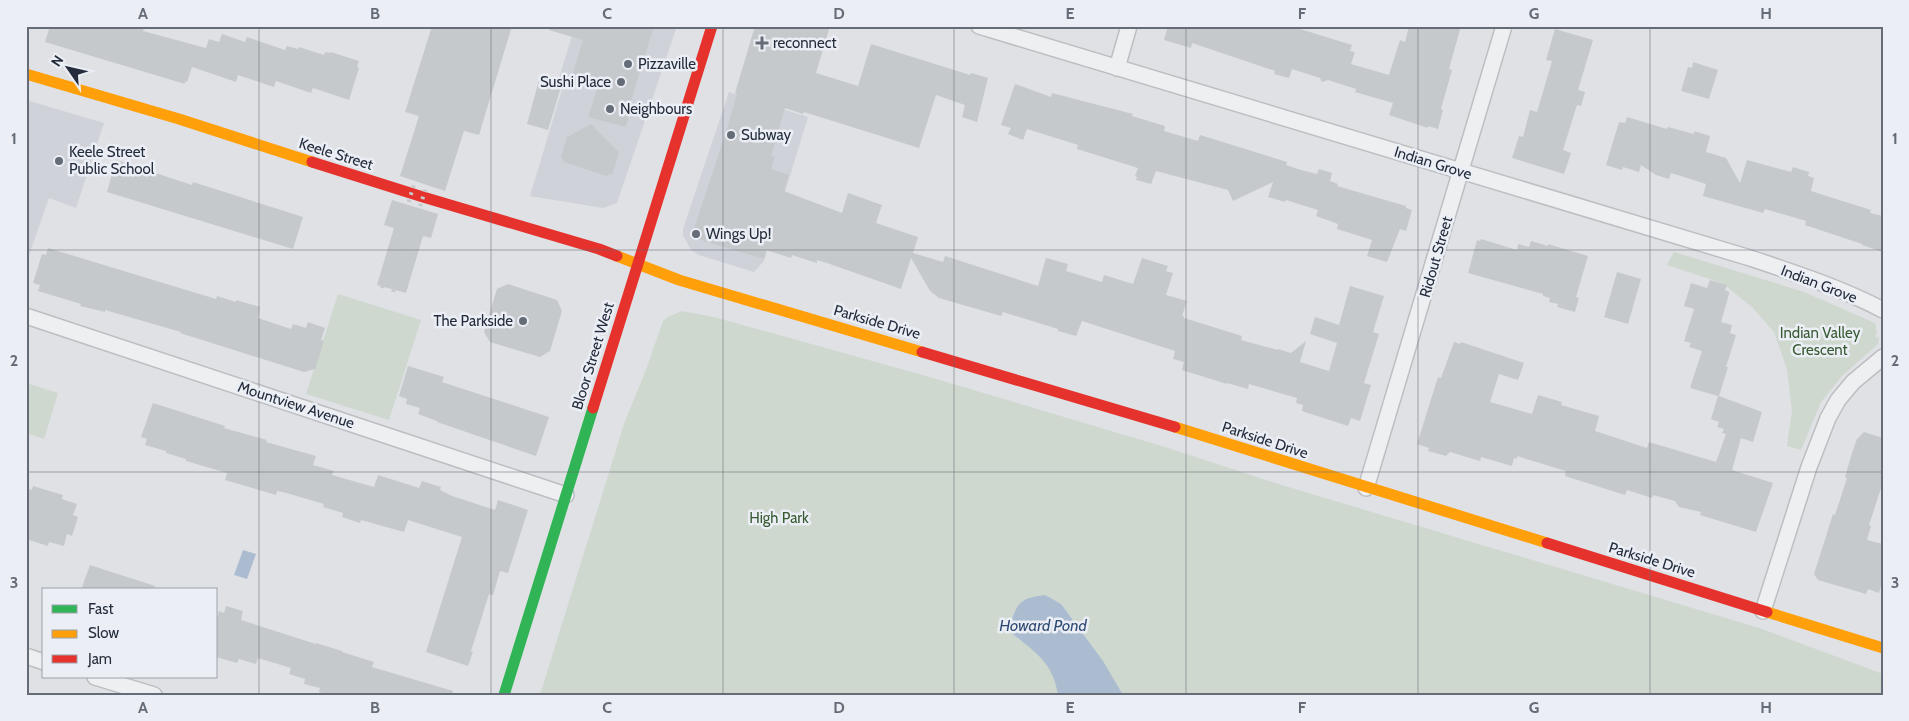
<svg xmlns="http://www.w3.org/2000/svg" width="1909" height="721" font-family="Cabin,sans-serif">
<rect width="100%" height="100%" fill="#dfe1e4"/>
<path fill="#cfd2d9" d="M575 26H677L617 203 603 208 530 196 564 83 558 81Z
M729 92 808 117 764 261 754 272 699 255 691 250 683 235V229Z
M26 100 104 123 76 208 49 198 26 264Z"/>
<path fill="#ced8cf" d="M1674 252 1804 292 1875 323 1877 332 1875 337 1879 338 1878 344 1842 376 1821 402 1801 450 1787 446 1792 411 1787 369 1774 332 1752 307 1722 283 1667 265Z
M338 294 421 320 389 420 306 394Z
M682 311 714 317 926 376 1165 447 1275 483 1759 628 1883 674V695H540L624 424 647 367 663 321 668 317Z
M26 383 58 393 44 439 26 433Z"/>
<path fill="#abbcd1" d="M243 550 256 554 247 579 234 575Z
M1045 595 1061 604 1103 661 1123 695H1058C1053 661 1033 651 1008 630 1018 604 1016 599 1045 595Z"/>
<path fill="#c6c9cc" d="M50 26H145L143 31 206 48 209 39 219 42 222 34 245 42 247 37 285 50 287 46 298 49 299 47 324 55 325 52 331 53V52L359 61 357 67 359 68 349 100 313 88 311 93 276 81 274 87 238 75 236 82 192 67 187 82 185 81V84L45 42Z
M432 26H512L479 135 464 131 445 191 400 176 419 116 405 112Z
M549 26H654L630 104 632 105 626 127 588 117 598 87 571 79 583 40 549 30Z
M755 26H830L816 73 858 86 871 44 970 75 971 73 988 78 977 122 962 117 965 105 936 95 919 148 804 112 803 114 785 108 771 156 775 157 771 169 789 175 784 191 842 213 848 193 882 205 876 223 918 237 913 253 943 262 945 256 1038 286 1046 258 1068 264 1066 271 1102 282 1104 275 1133 284 1142 258 1168 266 1166 271 1173 273 1166 295 1187 301 1182 316H1184V318L1242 336 1241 340 1278 350V349L1291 353 1306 341 1300 362 1329 371 1337 343 1310 334 1315 317 1339 325 1350 286 1384 296 1373 332 1379 334 1364 383 1371 385 1360 421 1351 418 1348 426 1302 411 1303 405 1296 403 1297 398 1249 384 1248 389 1227 383V384L1182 370 1184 362 1173 359 1175 351 1082 321 1076 336 1058 331V329L1003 312 1001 316 939 298 930 291 911 258 901 289 827 263 817 260V263L792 255 791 258 766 250 764 259 691 237 728 126 737 94 735 93Z
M1168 26H1285L1297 28 1352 45 1350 51 1355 52 1351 64 1389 75 1400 40 1405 42 1409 26H1461L1449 69 1452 70 1441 109 1443 110 1438 129 1428 126V128L1389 115 1393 103 1355 92 1356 89 1328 80 1322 82 1320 78 1292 69 1289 78 1274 74 1275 71 1192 43 1191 48 1164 40Z
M1555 29 1593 40 1578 90 1585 92 1581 106 1577 105 1563 150 1571 153 1564 174 1512 158 1519 136 1523 137 1530 110 1537 112 1552 61 1546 60Z
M1693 62 1718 70 1709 99 1681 91 1688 67 1692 68Z
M539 80 561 87 548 130 527 124Z
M1015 84 1051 97 1052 93 1133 114 1132 116 1165 126 1164 131 1198 141 1200 135 1287 162 1286 165 1301 170 1317 174 1319 169 1332 173 1330 181 1338 184 1337 186 1406 206V208L1412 210 1406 231 1400 229 1387 262 1367 256 1372 240 1337 229 1338 224 1316 216 1318 210 1286 200 1285 202 1268 197 1273 182 1233 201 1228 190 1156 171 1151 184 1136 180 1137 177 1135 176 1138 168 1077 149 1078 145 1056 138 1027 129 1023 140 1008 134 1011 128 1001 125Z
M1627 117 1667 129 1668 127 1694 134V131L1710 136 1706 152 1726 158 1740 183 1747 160 1791 172 1793 167 1809 172 1808 176 1814 178 1811 191 1871 210 1870 213 1883 216V252L1862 245V244L1805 225 1806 221 1765 209 1763 213 1703 196 1706 184 1671 173 1669 179 1656 175 1641 165 1639 172 1623 167 1622 170 1606 165 1619 122 1625 123Z
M591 124 619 152 613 173 606 176 564 162 561 156 567 137Z
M116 160 192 185 193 182 303 217 293 249 107 192Z
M392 200 438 214 431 238 423 236 406 293 377 285 394 228 384 225Z
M1481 239 1517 250 1518 244 1529 247 1531 241 1548 246V244L1588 256 1576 297 1579 298 1575 312 1557 307 1558 304 1549 302 1550 298 1543 296V294L1468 273 1477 240 1480 241Z
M48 248 216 299 217 296 236 302V300L260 307 258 318 291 329 293 324 306 328 308 322 325 328 321 340 324 341 315 369 304 372 180 333 181 332 105 310V312L80 306 81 304 38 291 40 285 33 283 42 254 46 255Z
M1617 272 1641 279 1628 324 1604 317Z
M1710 280 1727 285 1725 290 1729 292V294L1721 322 1732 325 1730 333 1736 335 1726 367H1728L1719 396 1762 412 1753 442 1741 438 1732 470 1773 483 1756 532 1700 515 1701 512 1679 507 1675 501 1653 495 1652 498 1627 490 1625 495 1565 476 1566 471 1517 456V459L1514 458 1512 466 1481 457 1480 461 1450 452 1446 456 1428 451 1429 448 1417 444 1438 377 1441 378 1454 342 1460 344 1461 342 1524 363 1518 380 1499 374 1490 402 1532 414 1538 395 1562 402 1561 405 1599 416 1595 431 1647 448 1649 442 1716 462 1726 434 1722 433 1724 429 1717 427 1719 422 1711 419 1718 396 1690 388 1702 351 1689 347 1691 343 1684 341 1694 309 1684 306 1691 283 1707 288Z
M508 284 557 300 562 311 550 351 540 357 490 342 484 332 497 289Z
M408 366 444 377 442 382 549 417 536 456 437 422V421L418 414 420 408 406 404 407 399 399 396Z
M153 403 225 426 224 428 267 440 266 442 316 456 313 465 334 471 332 475 374 487 378 475 419 488 422 481 441 487 440 490 452 496 495 510 498 500 528 510 508 573 500 571 493 595 489 594 471 651 473 652 468 666 426 652 462 537 408 520 404 532 361 520 360 523 342 517 343 513 323 507 324 504 283 492 277 491 276 495 225 480 227 473 186 461V459L166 453V451L145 445 147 439 141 437Z
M1864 432 1883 438V482L1869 525 1871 526 1867 540 1883 544V579L1879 593 1868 589 1866 594 1818 580 1814 574 1833 514 1835 515 1847 478 1845 477 1851 456 1857 439Z
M33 486 63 495 62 499 77 504 73 515 78 517 72 536 67 534 64 546 49 542 48 546 26 539V488L32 490Z
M90 565 155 586 154 590H81Z
M226 606 243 611 241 620 316 644V643L342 651V652L374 662 372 667 453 691 452 695H328L319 692 320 688 304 684 305 679 289 674 291 668 258 658 256 664 239 659 237 663 216 657V621L219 611 224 613Z"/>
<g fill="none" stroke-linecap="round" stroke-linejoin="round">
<defs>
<path id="street" d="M979 26 1750 258C1795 273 1841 288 1883 310
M1117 68 1129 26
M26 316 566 495
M1366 488 1504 26
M1763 611 1809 467 1828 418 1838 400 1853 382 1883 357
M26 656 44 662
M95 677 154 695"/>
</defs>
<use href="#street" stroke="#bcbec1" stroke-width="18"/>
<use href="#street" stroke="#eeeff1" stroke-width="15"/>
<path stroke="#30b455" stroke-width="11" d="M504 695 593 408"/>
<path stroke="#ff9f0a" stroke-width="11" d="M26 74 179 119 312 162
M617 256 679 280 922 352
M1175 427 1547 543
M1767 612 1883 648"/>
<path stroke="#e5322d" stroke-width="11" d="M312 162 423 197 599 249 617 256
M922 352 1175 427
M593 408 712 26
M1547 543 1767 612"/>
<path stroke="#c7c9cc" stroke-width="4" stroke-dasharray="2.5 5" stroke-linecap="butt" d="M382 288 463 26
M393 292 477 26"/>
</g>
<path fill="none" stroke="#666c77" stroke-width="1" stroke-opacity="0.55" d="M259 26V695M491 26V695M723 26V695M954 26V695M1186 26V695M1418 26V695M1650 26V695M26 250H1883M26 472H1883"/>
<g fill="#666c77" stroke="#ebeff5" stroke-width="2">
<path d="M759.5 35.5h5v5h5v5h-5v5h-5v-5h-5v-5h5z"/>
<circle cx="628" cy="64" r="5"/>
<circle cx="621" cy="82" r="5"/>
<circle cx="610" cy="109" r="5"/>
<circle cx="731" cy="135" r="5"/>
<circle cx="59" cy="161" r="5"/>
<circle cx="696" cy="234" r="5"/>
<circle cx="523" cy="321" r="5"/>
</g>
<g text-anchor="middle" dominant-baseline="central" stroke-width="5" stroke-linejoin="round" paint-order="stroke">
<g font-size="15" fill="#252d3d" stroke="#ebeff5" text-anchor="start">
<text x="773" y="43">reconnect</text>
<text x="638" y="64">Pizzaville</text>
<text x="611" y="82" text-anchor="end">Sushi Place</text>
<text x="620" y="109">Neighbours</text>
<text x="741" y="135">Subway</text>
<text x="69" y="152">Keele Street<tspan x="69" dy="17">Public School</tspan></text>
<text x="706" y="234">Wings Up!</text>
<text x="513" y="321" text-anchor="end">The Parkside</text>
</g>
<g font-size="15" fill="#252d3d" stroke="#ebeff5">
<text transform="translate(336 154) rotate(17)">Keele Street</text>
<text transform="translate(1433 163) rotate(17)">Indian Grove</text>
<text transform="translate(1436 257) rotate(-74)">Ridout Street</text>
<text transform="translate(1819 284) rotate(21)">Indian Grove</text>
<text transform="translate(877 322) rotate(16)">Parkside Drive</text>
<text transform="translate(593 356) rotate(-73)">Bloor Street West</text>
<text transform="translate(296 405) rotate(18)">Mountview Avenue</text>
<text transform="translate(1265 440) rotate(18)">Parkside Drive</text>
<text transform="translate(1652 560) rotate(17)">Parkside Drive</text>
</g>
<g font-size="15" fill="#385a32" stroke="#ebeff5">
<text x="1820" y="333">Indian Valley<tspan x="1820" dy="17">Crescent</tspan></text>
<text x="779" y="518">High Park</text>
</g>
<g font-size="16" font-style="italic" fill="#2e4a73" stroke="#ebeff5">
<text x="1043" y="625">Howard Pond</text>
</g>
</g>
<rect width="1909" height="721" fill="none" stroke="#ebeff5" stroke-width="55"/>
<rect x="42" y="588" width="175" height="90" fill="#ebeff5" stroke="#9ca1ab"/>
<rect x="52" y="605" width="25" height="8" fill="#30b455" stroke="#9ca1ab"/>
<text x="88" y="614" font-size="15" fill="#252d3d">Fast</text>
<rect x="52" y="630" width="25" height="8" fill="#ff9f0a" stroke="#9ca1ab"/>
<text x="88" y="638" font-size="15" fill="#252d3d">Slow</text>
<rect x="52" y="655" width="25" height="8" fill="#e5322d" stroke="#9ca1ab"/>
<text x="88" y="664" font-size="15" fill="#252d3d">Jam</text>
<g transform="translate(68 68) rotate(304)" stroke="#ebeff5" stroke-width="4" paint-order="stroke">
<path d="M0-4L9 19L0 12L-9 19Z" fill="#252d3d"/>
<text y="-8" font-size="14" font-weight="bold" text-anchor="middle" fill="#252d3d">N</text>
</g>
<rect x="28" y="28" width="1854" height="666" fill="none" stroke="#666c77" stroke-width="2"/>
<g font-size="16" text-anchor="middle" font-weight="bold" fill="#666c77">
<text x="143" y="19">A</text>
<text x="375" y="19">B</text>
<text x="607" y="19">C</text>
<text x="839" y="19">D</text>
<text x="1070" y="19">E</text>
<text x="1302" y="19">F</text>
<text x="1534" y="19">G</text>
<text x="1766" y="19">H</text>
<text x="14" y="144">1</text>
<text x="1895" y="144">1</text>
<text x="14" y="366">2</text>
<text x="1895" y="366">2</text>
<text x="14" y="588">3</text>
<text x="1895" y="588">3</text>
<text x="143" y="713">A</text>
<text x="375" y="713">B</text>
<text x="607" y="713">C</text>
<text x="839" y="713">D</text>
<text x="1070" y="713">E</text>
<text x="1302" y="713">F</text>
<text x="1534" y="713">G</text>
<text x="1766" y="713">H</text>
</g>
</svg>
